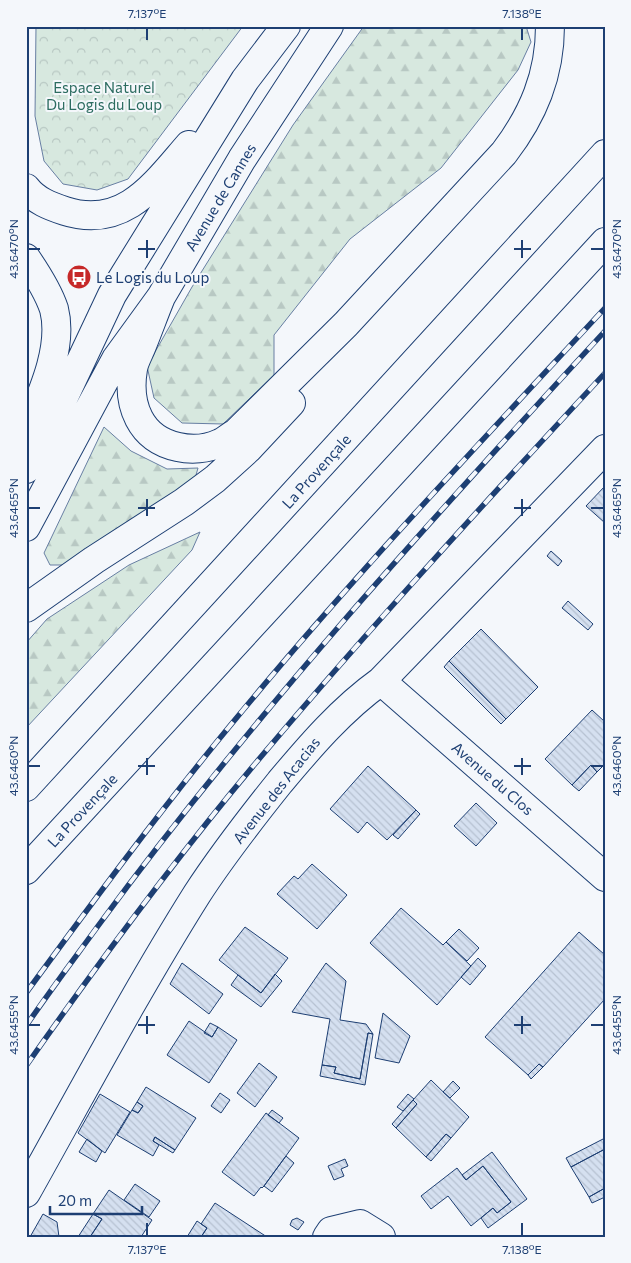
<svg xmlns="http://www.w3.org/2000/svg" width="631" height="1263" font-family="Commissioner,sans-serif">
<defs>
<pattern id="forest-firs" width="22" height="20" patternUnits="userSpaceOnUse" patternTransform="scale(1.25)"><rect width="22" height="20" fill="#d7e8df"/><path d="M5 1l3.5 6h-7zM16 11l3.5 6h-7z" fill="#b8c8c3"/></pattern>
<pattern id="park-crowns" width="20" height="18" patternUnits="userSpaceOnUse" patternTransform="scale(1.25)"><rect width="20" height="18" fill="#d7e8df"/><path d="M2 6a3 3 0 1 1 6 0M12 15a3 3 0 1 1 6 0" fill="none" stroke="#b8c8c3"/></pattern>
<pattern id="building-back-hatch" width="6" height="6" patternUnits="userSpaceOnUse" patternTransform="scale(1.25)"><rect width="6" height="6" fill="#d5e0f0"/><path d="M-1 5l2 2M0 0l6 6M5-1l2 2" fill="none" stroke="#b6c1d1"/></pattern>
</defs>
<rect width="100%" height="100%" fill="#f4f7fb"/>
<path fill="url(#forest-firs)" stroke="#687fa3" d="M364 26H526L531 42 518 70 441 168 350 239 274 335V375L223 424 182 423 154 398 147 366 192 287 293 125Z
M104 427 131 451 167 469 198 468 192 489 70 565H50L44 553Z
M200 532 192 550 26 728V643L47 619 129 565Z"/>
<path fill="url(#park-crowns)" stroke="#687fa3" d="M36 26H243L128 179 97 190 63 184 44 161 35 116Z"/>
<path fill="url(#building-back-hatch)" stroke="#1d3f73" d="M605 486V523L586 506Z
M551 551 562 561 558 566 547 556Z
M568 601 593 624 588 630 562 608Z
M481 629 538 687 506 719 449 661Z
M449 661 506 719 501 724 444 667Z
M592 710 605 722V764L597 772 591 765 572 785 545 759Z
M591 765 597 772 579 791 572 785Z
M368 766 416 810 387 840 367 822 358 833 330 809Z
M476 803 497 823 476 846 454 826Z
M416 810 420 814 398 839 393 835Z
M312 864 347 895 317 929 277 894 294 876 298 879Z
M401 908 443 945 446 942 471 966 437 1005 370 943Z
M245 927 288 958 261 993 219 960Z
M459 929 479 948 467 961 446 942Z
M579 932 605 955V999L543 1067 539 1064 528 1075 485 1037Z
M478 958 486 966 470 985 461 977Z
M182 963 223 994 209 1014 170 984Z
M326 963 346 981 340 1020 366 1024 373 1034 368 1033 360 1079 334 1073 336 1067 322 1065 330 1019 292 1012Z
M275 974 282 981 261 1007 231 985 238 975 261 993Z
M383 1013 410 1036 399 1063 375 1058Z
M189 1021 212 1037 218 1027 237 1040 209 1083 167 1055Z
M210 1023 218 1027 212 1037 204 1033Z
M368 1033 373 1034 365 1085 320 1076 322 1065 336 1067 334 1073 360 1079Z
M259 1063 277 1077 255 1107 237 1093Z
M539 1064 543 1067 531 1079 528 1075Z
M431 1080 469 1117 451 1138 446 1134 426 1157 396 1128 417 1104 413 1100Z
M453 1081 460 1088 450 1098 443 1092Z
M146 1087 196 1118 175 1150 155 1137 153 1141 159 1145 153 1156 117 1135 132 1110 138 1113 143 1106 137 1102Z
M220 1093 230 1100 221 1113 211 1106Z
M100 1094 130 1112 105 1153 78 1133Z
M408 1094 414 1099 403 1111 397 1107Z
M413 1100 417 1104 396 1128 392 1124Z
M137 1102 143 1106 138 1113 132 1110Z
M272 1110 283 1118 279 1123 268 1115Z
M266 1113 299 1138 264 1186 262 1188 261 1187 254 1196 222 1172Z
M446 1134 451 1138 431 1161 426 1157Z
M155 1137 175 1150 173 1153 153 1141Z
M605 1138V1149L571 1167 566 1158Z
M87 1139 102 1151 96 1162 79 1152Z
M605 1149V1188L589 1197 571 1167Z
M492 1152 527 1199 488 1228 481 1218 493 1208 497 1213 511 1202 483 1166 466 1180 462 1175Z
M286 1156 294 1163 272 1192 264 1186Z
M345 1159 348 1166 341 1169 344 1176 334 1180 328 1166Z
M483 1166 511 1202 497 1213 493 1208 471 1226 448 1196 431 1209 421 1196 457 1168 466 1180Z
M135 1184 160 1201 149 1217 124 1200Z
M605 1188V1197L592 1203 589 1197Z
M109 1190 152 1220 141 1237H90L102 1219 93 1214Z
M215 1203 267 1237H201L207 1228 201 1224Z
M43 1214 57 1222 59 1237H30Z
M93 1214 102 1219 90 1237H78Z
M297 1218 304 1222 298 1230 290 1225 292 1220Z
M197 1221 207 1228 201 1237H187Z"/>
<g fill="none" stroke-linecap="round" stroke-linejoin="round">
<defs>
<path id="street" d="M381 681 605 877
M26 1193C82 1093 136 991 197 894 221 857 252 817 280 782 311 745 342 709 381 681L605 449
M327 1237 331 1231 360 1224 381 1237"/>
<path id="primary" d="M26 188C36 201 50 206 65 211 124 230 155 184 189 145
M26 258C37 274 48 291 54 309 64 348 41 396 26 432
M161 297C154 314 148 331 141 348 138 355 134 362 133 369 127 405 140 439 178 447 191 450 207 449 220 443 225 441 230 436 236 433L346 324 504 153C533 115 550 75 550 26
M26 469 54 418 112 295 245 80 286 26
M26 527 116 359 161 297 242 159 329 26
M26 608 94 560 184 502 215 479 248 449 291 403"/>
<path id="highway" d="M26 787 605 154
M26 870 605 242"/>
</defs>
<use href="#street" stroke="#1d3f73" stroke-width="30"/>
<use href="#primary" stroke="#1d3f73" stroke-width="30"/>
<use href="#highway" stroke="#1d3f73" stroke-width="30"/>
<use href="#street" stroke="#f4f7fb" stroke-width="28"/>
<use href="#primary" stroke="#f4f7fb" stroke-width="28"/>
<use href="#highway" stroke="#f4f7fb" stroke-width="28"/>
<defs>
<path id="rail" d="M26 993C92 903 158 813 229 727 348 582 477 446 605 308
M26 1026C49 992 74 959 98 926 252 716 428 523 605 331
M26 1066C101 959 181 851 265 752 375 622 490 497 605 373"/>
</defs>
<use href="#rail" stroke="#1d3f73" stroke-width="5.5"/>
<use href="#rail" stroke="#f4f7fb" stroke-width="4" stroke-dasharray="11" stroke-linecap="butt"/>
</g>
<path fill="none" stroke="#1d3f73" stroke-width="2" d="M147 28V40M522 28V40M147 240V258M522 240V258M28 249H40M138 249H155M514 249H531M591 249H604M147 499V516M522 499V516M28 508H40M138 508H155M514 508H531M591 508H604M147 758V775M522 758V775M28 766H40M138 766H155M514 766H531M591 766H604M147 1016V1034M522 1016V1034M28 1025H40M138 1025H155M514 1025H531M591 1025H604M147 1223V1236M522 1223V1236"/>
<defs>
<symbol id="bus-disc" viewBox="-11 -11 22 22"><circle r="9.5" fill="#c62828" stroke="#f4f7fb"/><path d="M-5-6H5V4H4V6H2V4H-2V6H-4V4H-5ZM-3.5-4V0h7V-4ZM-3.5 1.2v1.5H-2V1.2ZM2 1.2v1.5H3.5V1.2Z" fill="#fff"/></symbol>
</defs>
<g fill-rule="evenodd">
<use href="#bus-disc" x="65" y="263" width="28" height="28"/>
</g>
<g text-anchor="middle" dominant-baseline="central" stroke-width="4" stroke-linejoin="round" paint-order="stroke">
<g font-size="15" fill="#2c6c60" stroke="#f4f7fb">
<text x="104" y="87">Espace Naturel<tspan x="104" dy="17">Du Logis du Loup</tspan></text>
</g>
<g font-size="15" fill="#1d3f73" stroke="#f4f7fb">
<text transform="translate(220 197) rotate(-59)">Avenue de Cannes</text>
<text transform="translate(316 471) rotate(-48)">La Provençale</text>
<text transform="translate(493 778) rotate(41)">Avenue du Clos</text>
<text transform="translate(276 790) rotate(-52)">Avenue des Acacias</text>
<text transform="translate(82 810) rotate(-47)">La Provençale</text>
</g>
<g font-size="15" fill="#1d3f73" stroke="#f4f7fb" text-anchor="start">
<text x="96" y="277">Le Logis du Loup</text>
</g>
</g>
<rect width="631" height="1263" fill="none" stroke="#f4f7fb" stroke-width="55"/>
<path d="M50 1206v8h92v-8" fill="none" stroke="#1d3f73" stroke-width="2.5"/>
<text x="58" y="1206" font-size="15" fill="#1d3f73" stroke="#f4f7fb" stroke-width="4" paint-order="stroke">20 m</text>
<rect x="28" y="28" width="576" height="1208" fill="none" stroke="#1d3f73" stroke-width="2"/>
<g font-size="12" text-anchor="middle" fill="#1d3f73">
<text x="147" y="18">7.137°E</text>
<text x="522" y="18">7.138°E</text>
<text transform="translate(14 249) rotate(-90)" y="4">43.6470°N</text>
<text transform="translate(617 249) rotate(-90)" y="4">43.6470°N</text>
<text transform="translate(14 508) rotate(-90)" y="4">43.6465°N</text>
<text transform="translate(617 508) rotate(-90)" y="4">43.6465°N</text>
<text transform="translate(14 766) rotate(-90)" y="4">43.6460°N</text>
<text transform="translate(617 766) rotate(-90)" y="4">43.6460°N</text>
<text transform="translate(14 1025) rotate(-90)" y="4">43.6455°N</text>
<text transform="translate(617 1025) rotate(-90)" y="4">43.6455°N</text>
<text x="147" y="1254">7.137°E</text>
<text x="522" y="1254">7.138°E</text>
</g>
</svg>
